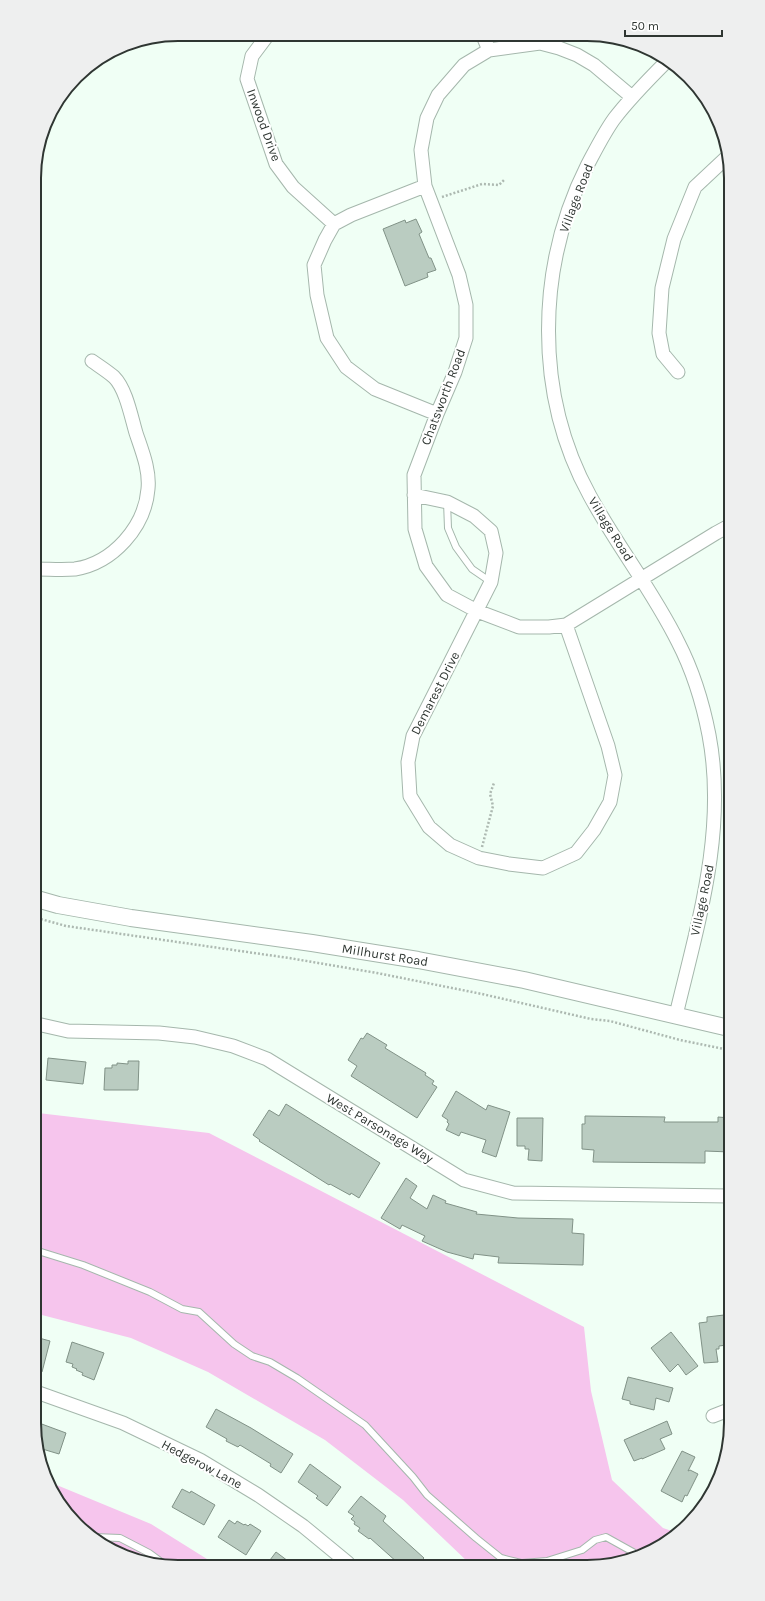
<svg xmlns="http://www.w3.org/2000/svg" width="765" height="1601" font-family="Karla,sans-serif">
<rect width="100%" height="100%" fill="#f0fff5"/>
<path fill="#f6c5ed" d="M38 1113 209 1133 584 1327 591 1391 612 1480 663 1528 678 1533 667 1543 625 1562 469 1563 403 1500 325 1440 208 1372 131 1338 38 1314Z
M47 1481 151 1524 215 1564H150L83 1531 53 1495Z"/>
<path fill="#baccc1" stroke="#819287" d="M416 219 422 232 419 234 429 258H431L436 270 427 273 428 277 405 286 383 229 405 220 406 223Z
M367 1033 387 1045 385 1048 426 1073 425 1075 434 1081 432 1084 437 1087 417 1118 351 1076 357 1066 348 1060 361 1038 363 1039Z
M48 1058 86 1062 83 1084 46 1080Z
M128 1061H139L138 1090H104L105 1068H112V1065H117V1063L128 1064Z
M456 1091 486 1110 488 1105 510 1112 496 1157 482 1152 486 1140 461 1132 459 1136 446 1130 449 1124 447 1122 448 1120 442 1116Z
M286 1104 380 1163 359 1198 351 1193 350 1195 330 1184 329 1185 259 1141 260 1140 253 1135 269 1110 279 1116Z
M585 1116 665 1117 664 1122H718V1117L730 1118V1152L705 1151V1163L593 1162 594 1150 582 1149V1124H585Z
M517 1118H543L542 1161 528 1160 529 1149H525V1146H517Z
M406 1178 417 1186 410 1198 427 1209 433 1195 446 1201 445 1203 477 1212 476 1214 518 1218 573 1219 572 1233 584 1234 583 1265 498 1263 499 1257 474 1254 473 1259 447 1252 422 1241 425 1236 402 1225 400 1229 381 1218Z
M724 1315 727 1345 719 1346V1349H716L718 1362 704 1363 699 1323 707 1322V1317Z
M671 1332 698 1366 686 1375 678 1364 670 1372 651 1348Z
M39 1338 50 1341 42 1372 39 1371Z
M72 1342 104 1353 94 1380 82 1375 83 1373 76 1370 77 1369 72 1367 73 1364 66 1362Z
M628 1377 673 1388 669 1402 656 1398 654 1410 630 1404V1401L622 1399Z
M216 1409 251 1428 293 1454 281 1473 270 1466 271 1464 240 1445 238 1447 226 1441 227 1439 206 1427Z
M667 1421 672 1434 660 1439 665 1449 642 1459V1458L634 1461 624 1440Z
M39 1423 66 1433 59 1454 39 1448Z
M682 1451 695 1457 688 1471 690 1470 698 1474 687 1496 685 1495 682 1502 661 1491Z
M310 1464 341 1487 327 1506 316 1498 318 1496 298 1482Z
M182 1489 190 1493 191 1491 215 1505 204 1525 172 1507Z
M361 1496 386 1516 383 1521 424 1558 419 1563H398L370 1538 369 1539 358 1531 360 1528 354 1524 355 1522 351 1519 354 1516 348 1512Z
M229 1520 235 1524 237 1521 244 1525 245 1524 248 1526 250 1524 261 1531 246 1555 218 1537Z
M276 1552 292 1564H267Z"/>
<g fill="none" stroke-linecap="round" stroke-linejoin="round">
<defs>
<path id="service" d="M447 502 448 528 456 547 472 569 491 582
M38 1251 83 1265 150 1292 182 1309 199 1312 234 1344 252 1356 270 1362 297 1378 365 1425 413 1477 427 1495 476 1538 501 1558 521 1563
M74 1521 88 1534
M94 1537 120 1538 149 1553 164 1564
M522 1563 547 1561 582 1550 595 1540 606 1537 633 1552 636 1557"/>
<path id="minor" d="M269 35 267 36 252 56 247 79 276 164 293 187 334 224
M483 36 489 50
M666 62C648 80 630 98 614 119 604 133 596 149 588 164 536 267 534 394 590 496 617 546 653 591 678 642 693 671 703 704 709 735 727 830 698 923 676 1015
M632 97 594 65 577 55 559 48 540 43 489 50 464 65 438 95 427 118 421 150 425 186 459 275 466 305V338L455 372 437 414 414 475 415 529 426 566 447 595 477 611 519 627H549L566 625 716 533 727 527
M425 186 351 215 334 224 325 240 314 265 317 295 327 338 346 367 375 389 437 414
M678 372 663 354 659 333 662 288 674 239 695 187 726 158
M414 495 447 502 474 516 491 531 496 553 491 582 413 736 408 762 410 796 429 827 450 845 479 858 509 864 543 868 576 853 594 830 610 802 615 775 608 746 566 625
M36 569C49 569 62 570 75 569 113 563 145 527 148 489 150 470 142 451 136 433 131 416 126 389 114 377 107 371 99 366 92 361
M37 1024 68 1031 159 1033 195 1037 233 1046 267 1059 464 1180 513 1193 730 1196
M39 1393 123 1423 200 1460 258 1495 303 1526 348 1563
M713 1416 731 1409"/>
<path id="tertiary" d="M37 899 58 905 131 918 312 943 418 960 524 980 729 1028"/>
</defs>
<use href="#service" stroke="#a5b7ac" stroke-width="8"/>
<use href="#minor" stroke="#a5b7ac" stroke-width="15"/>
<use href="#tertiary" stroke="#a5b7ac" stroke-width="18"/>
<path stroke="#adb9b1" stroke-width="2.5" stroke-dasharray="2 2" stroke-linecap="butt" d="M442 197 482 184 499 185 505 179
M482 847 493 806 490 794 494 783
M37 918 66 926 289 958 377 973 482 994 591 1019 610 1021 680 1040 729 1050"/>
<use href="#service" stroke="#fff" stroke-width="6"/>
<use href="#minor" stroke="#fff" stroke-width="13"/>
<use href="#tertiary" stroke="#fff" stroke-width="16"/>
</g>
<g text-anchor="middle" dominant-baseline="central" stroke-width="4" stroke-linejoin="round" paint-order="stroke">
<g font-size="13" fill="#2f3632" stroke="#fff">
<text transform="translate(264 125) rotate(70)">Inwood Drive</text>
<text transform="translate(576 198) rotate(-69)">Village Road</text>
<text transform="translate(443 397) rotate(-69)">Chatsworth Road</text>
<text transform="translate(611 529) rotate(58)">Village Road</text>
<text transform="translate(435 693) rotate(-63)">Demarest Drive</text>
<text transform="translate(702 900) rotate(-78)">Village Road</text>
<text transform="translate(385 955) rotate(9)">Millhurst Road</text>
<text transform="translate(380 1128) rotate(31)">West Parsonage Way</text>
<text transform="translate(202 1464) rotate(28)">Hedgerow Lane</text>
</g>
</g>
<path d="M0 0H765V1601H0ZM178 41H587A137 137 0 0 1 724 178V1423A137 137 0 0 1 587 1560H178A137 137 0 0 1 41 1423V178A137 137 0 0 1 178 41Z" fill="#eeefef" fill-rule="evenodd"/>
<path fill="none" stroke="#2f3632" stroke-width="2" d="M178 41H587A137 137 0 0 1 724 178V1423A137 137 0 0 1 587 1560H178A137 137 0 0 1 41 1423V178A137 137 0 0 1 178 41Z"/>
<path d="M625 30v6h97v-6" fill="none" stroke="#2f3632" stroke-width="2"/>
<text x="631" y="30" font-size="12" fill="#2f3632" stroke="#ffffff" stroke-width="3" paint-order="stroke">50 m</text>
</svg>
